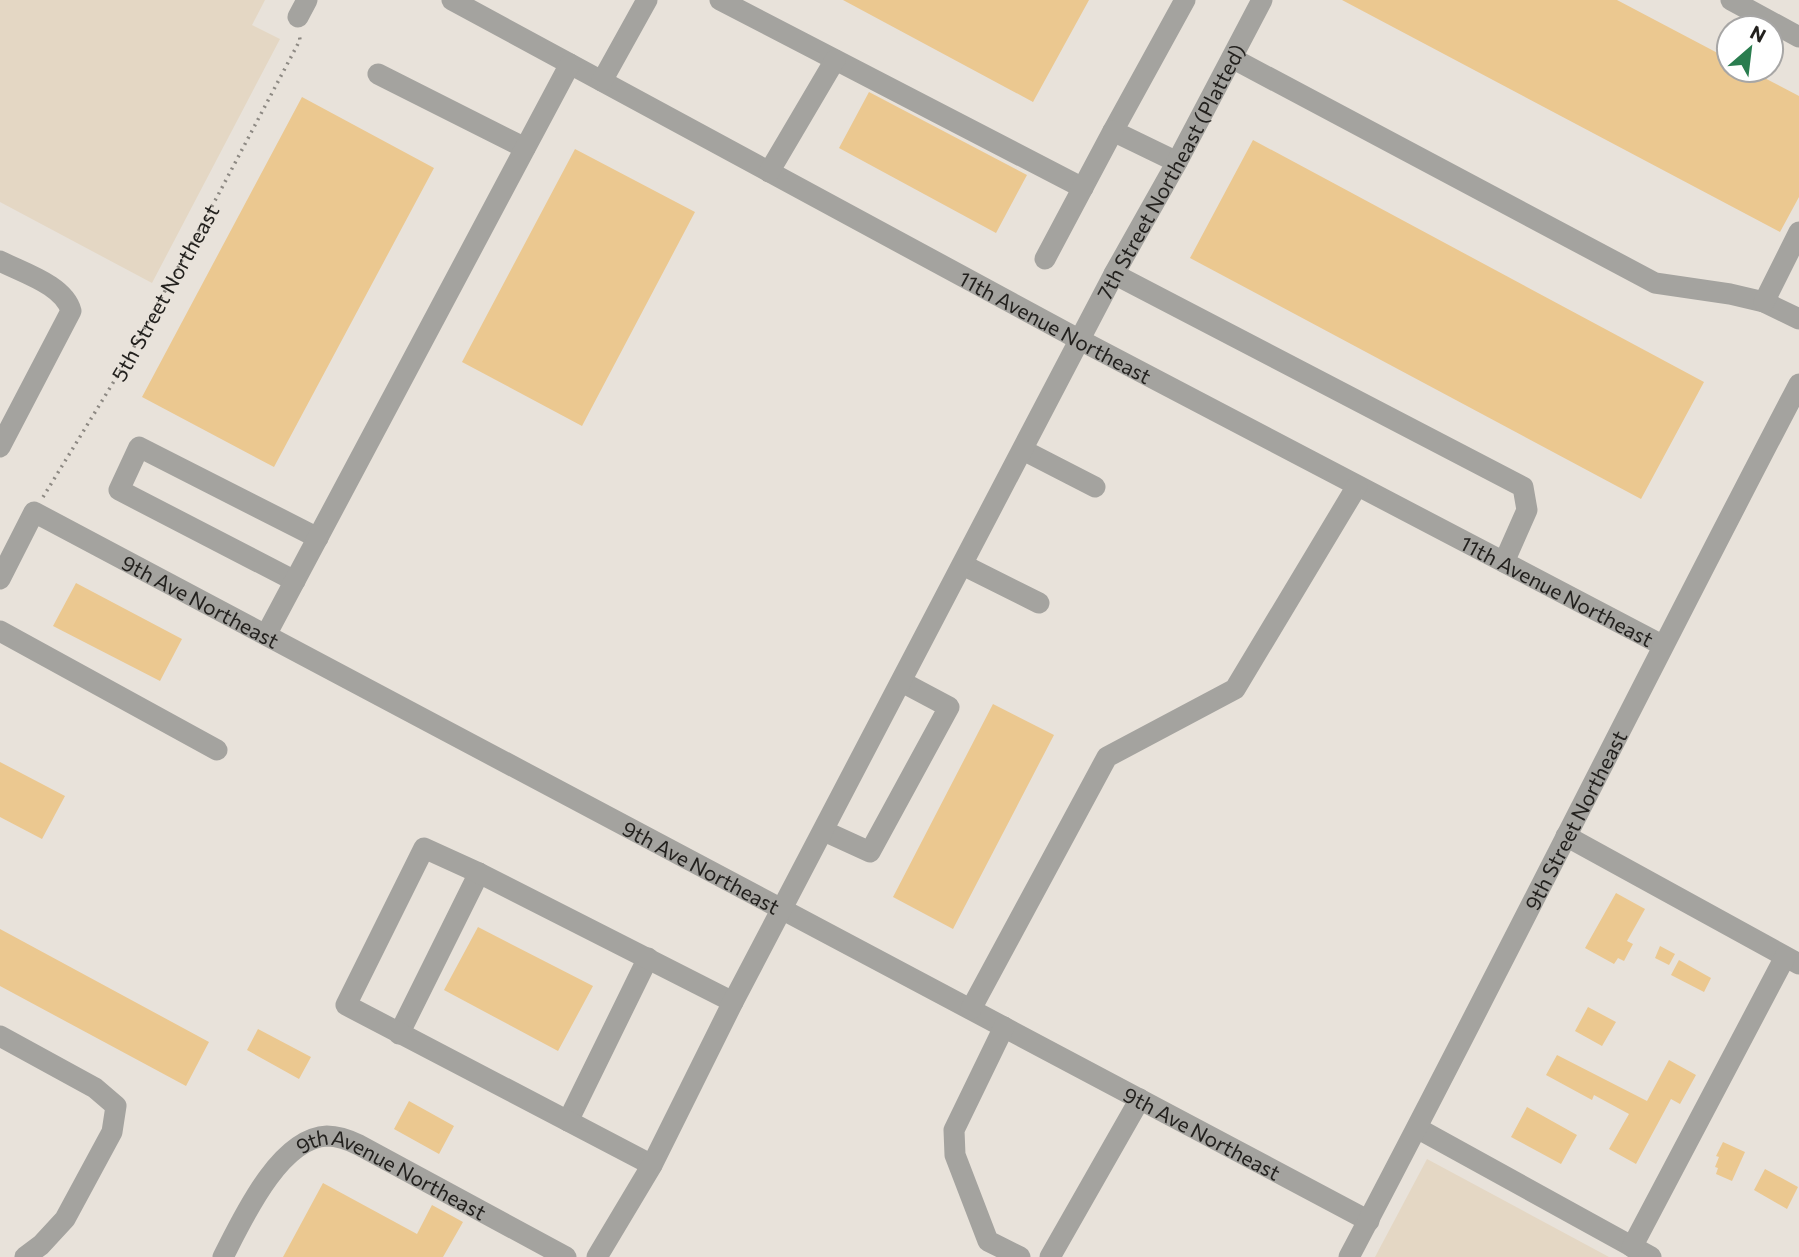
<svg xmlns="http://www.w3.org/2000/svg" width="1799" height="1257" font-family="Commissioner,sans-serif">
<rect width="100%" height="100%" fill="#e8e2da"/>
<path fill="#e4d7c4" d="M0 0H265L252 25 280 39 152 283 0 202Z
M1427 1159 1609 1257H1375Z"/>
<path fill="#ebc890" d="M843 0H1089L1033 102Z
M1342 0H1617L1729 59V70H1749L1799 96V197L1780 232Z
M869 92 1027 175 996 233 839 148Z
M302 97 434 168 274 467 142 397Z
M1253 140 1704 382 1641 499 1190 258Z
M575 149 695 212 582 426 462 362Z
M76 583 182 639 160 681 53 626Z
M993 704 1054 735 953 929 893 897Z
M0 762 65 796 42 839 0 817Z
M1616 893 1645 909 1627 941 1633 944 1624 961 1618 958 1614 964 1585 948Z
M478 927 593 986 558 1051 444 990Z
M0 929 209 1042 186 1086 0 986Z
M1660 946 1675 954 1669 965 1655 958Z
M1679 960 1711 978 1704 992 1671 975Z
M1588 1007 1616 1022 1602 1046 1575 1031Z
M258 1029 311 1057 299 1079 247 1050Z
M1557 1055 1647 1101 1669 1060 1696 1075 1680 1104 1671 1099 1636 1164 1609 1149 1629 1114 1594 1095 1592 1100 1546 1075Z
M409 1101 454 1126 439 1154 394 1129Z
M1527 1107 1577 1135 1561 1164 1511 1137Z
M1723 1142 1745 1152 1732 1181 1716 1174 1718 1168 1715 1167 1719 1157 1716 1156Z
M1765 1169 1798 1187 1787 1209 1754 1190Z
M323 1183 417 1234 432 1205 463 1222 443 1257H283Z"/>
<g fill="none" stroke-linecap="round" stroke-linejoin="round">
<path stroke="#8d8983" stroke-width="3.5" stroke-dasharray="2 5" stroke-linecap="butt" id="s1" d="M43 497 124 365 217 197 300 40 299 33"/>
<g stroke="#a4a39f" stroke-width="21">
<path id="s2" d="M452 0 1080 340 1662 645"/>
<path d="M720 0 1083 188"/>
<path d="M1731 0 1799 37"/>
<path d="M298 17 307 0"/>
<path d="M1232 58 1655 283 1730 294 1764 302 1799 319"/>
<path d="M378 74 525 148"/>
<path d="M602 81 647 0"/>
<path d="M1177 162 1113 131 1185 0"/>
<path d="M769 172 835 60"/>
<path d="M1045 259 1113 131"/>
<path d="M0 261C23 273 64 285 71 311L0 447"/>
<path d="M1114 274 1523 487 1527 510 1504 562"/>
<path d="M1764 302 1799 232"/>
<path d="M1023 450 1095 487"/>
<path d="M963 565 1039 603"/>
<path id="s3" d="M0 579 34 512 1369 1221"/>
<path d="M295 581 119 490 139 447 318 538"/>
<path d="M0 631 217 750"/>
<path d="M266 635 570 64"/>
<path d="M824 831 870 852 949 707 902 682"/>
<path d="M1566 836 1799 964"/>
<path d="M971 1009 1107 757 1235 689 1357 486"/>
<path d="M1004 1027 954 1130 955 1155 988 1241 1020 1257"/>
<path d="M399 1034 479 873"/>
<path d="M0 1036 95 1088 116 1106 112 1132 65 1219 41 1245 25 1257"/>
<path d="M568 1121 648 958"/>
<path d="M1417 1128 1651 1257"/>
<path d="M652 1165 346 1005 424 848 479 873 733 1002"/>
<path d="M1632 1247 1785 957"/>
<path id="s4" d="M223 1257C242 1220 279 1138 327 1136 339 1136 349 1140 359 1145L566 1257"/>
<path id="s5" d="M597 1257 652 1165 733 1002 1114 274 1177 162 1262 0"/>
<path d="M1050 1257 1140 1099"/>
<path id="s6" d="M1349 1257C1502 967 1647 674 1799 384"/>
</g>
</g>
<g text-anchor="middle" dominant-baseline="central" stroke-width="7" stroke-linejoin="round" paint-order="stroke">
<g font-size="21" fill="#23211e" stroke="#fff">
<text stroke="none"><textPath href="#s5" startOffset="1228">7th Street Northeast (Platted)</textPath></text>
<text stroke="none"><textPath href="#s1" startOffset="238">5th Street Northeast</textPath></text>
<text stroke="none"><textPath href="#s2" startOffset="686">11th Avenue Northeast</textPath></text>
<text stroke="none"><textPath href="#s2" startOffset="1253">11th Avenue Northeast</textPath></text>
<text stroke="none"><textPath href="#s3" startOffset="264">9th Ave Northeast</textPath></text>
<text stroke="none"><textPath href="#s6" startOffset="492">9th Street Northeast</textPath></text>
<text stroke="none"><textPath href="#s3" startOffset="831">9th Ave Northeast</textPath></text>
<text stroke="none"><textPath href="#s3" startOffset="1398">9th Ave Northeast</textPath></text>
<text stroke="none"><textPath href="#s4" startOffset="238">9th Avenue Northeast</textPath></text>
</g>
</g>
<g transform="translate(1750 49) rotate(28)"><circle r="33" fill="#ffffff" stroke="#a7a6a5" stroke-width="2"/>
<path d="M0-5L12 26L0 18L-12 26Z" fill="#2a7d4f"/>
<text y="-10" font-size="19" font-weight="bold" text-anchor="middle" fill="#23211e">N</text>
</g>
</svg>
